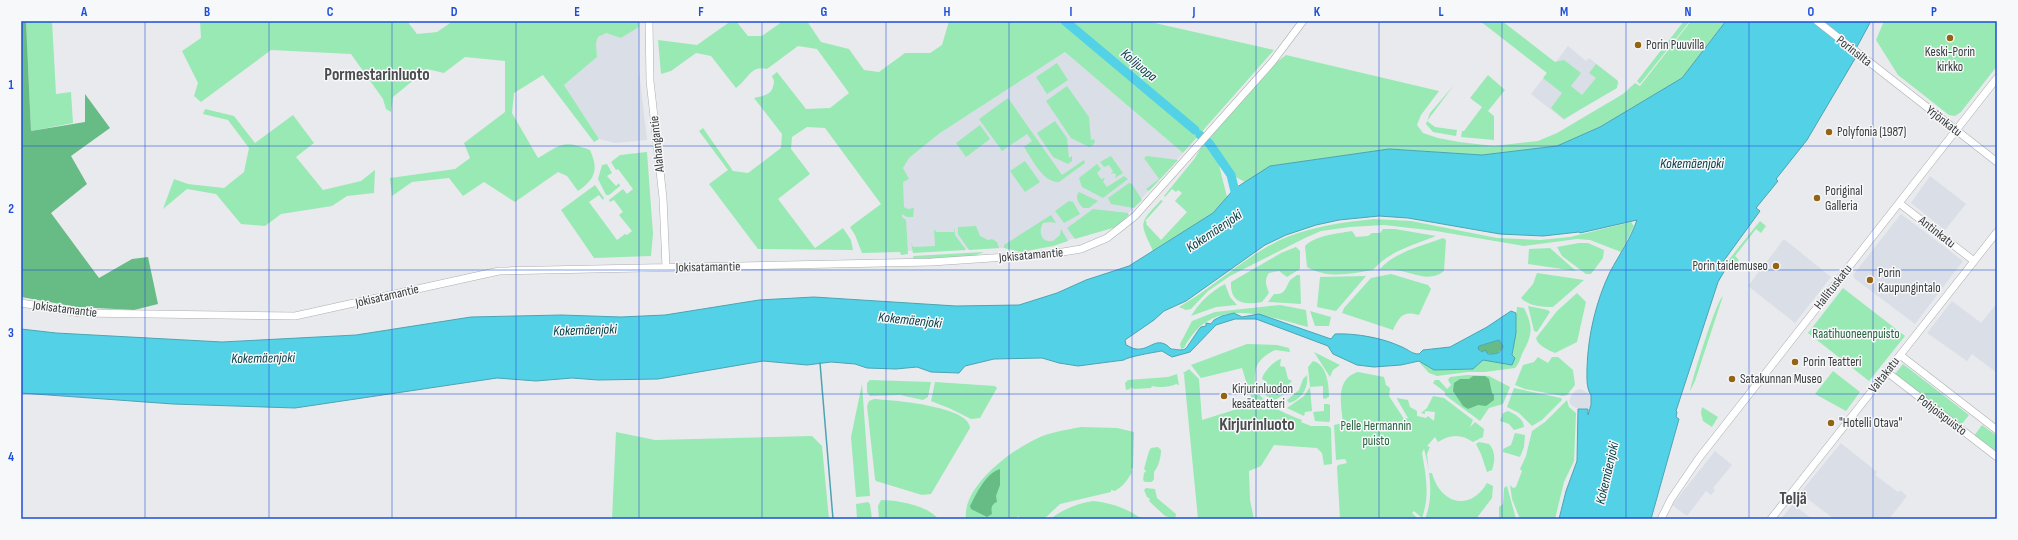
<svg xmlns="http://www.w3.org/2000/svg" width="2018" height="540" font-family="'Sofia Sans Condensed',sans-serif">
<rect width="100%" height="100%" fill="#e9eaed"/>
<path fill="#dadee7" d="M639 27V70L647 140 615 143 599 139 564 85 597 57 596 43 598 37 606 33 621 38Z
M1568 46 1586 61 1589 58 1616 79 1619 84 1564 120 1531 94Z
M1065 52 1183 153 1123 219 1074 238 1053 246 1019 250 1004 248 904 251 899 173 909 158 940 133Z
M1930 176 1966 204 1945 230 1911 203Z
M1901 214 1963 261 1915 324 1854 278 1853 275Z
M1784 239 1831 277 1795 323 1748 286Z
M1952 301 1981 323 1997 303V373L1972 354 1967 361 1927 333Z
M1581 389 1591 395 1590 408 1578 409 1571 405 1569 401 1571 396 1576 390Z
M1841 443 1877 472 1875 475 1898 492 1900 490 1907 496 1889 519H1834L1800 493Z
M1715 451 1732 465 1713 488 1715 490 1711 495 1706 491 1687 516 1672 505Z
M1793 504 1812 519H1781Z"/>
<path fill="#99e9b4" d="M26 21H52L56 94 71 92 73 123 31 131Z
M200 21H407L417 34 437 32 453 21H639V27L621 38 606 33 598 37 596 43 597 57 564 85 599 139 594 142 543 75 514 93 512 113 538 158C561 145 562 139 590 150 599 170 595 179 578 191L567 176 558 172 515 202 484 182 463 196 449 178 412 182 392 196 390 178 455 169 470 158 464 143 505 112V61L465 57 444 73 427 69 393 97 391 112 386 109 383 99 351 54 271 50 201 102 194 96 198 83 182 51 201 38Z
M731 21H736L748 36H762L783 21H807L821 42 849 49 864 70 879 72 905 53H930L942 45 949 21H1146L1274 50 1183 153 1065 52 940 133 909 158 903 168 909 179 903 182 904 207 908 209 914 208 913 217H907L902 214V217L906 220 908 254 901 255 900 252 862 253 855 235 850 227 881 204 825 128 807 127 792 137 791 149 810 174 778 199 815 248 843 228 851 240 853 250 758 249 709 184 728 170 699 131 703 128 733 171 748 173 781 148 782 134 754 98C766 95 773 95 774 81L772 76 777 72 806 109 830 108 849 93 817 49 798 46 767 69C750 65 748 80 736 88L711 56 696 53 671 71 661 74 658 40 697 45Z
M1480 21H1502L1555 62 1564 60 1581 73 1571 86 1582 95 1596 78 1589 73 1596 64 1618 81 1617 88 1564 119 1551 108 1562 93 1543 78 1547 73Z
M1684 21H1690L1640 84 1637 81Z
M1691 21H1726L1682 78 1600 127 1557 146 1482 155 1389 149 1270 166 1245 182 1236 177 1209 136 1273 65 1286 55 1439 91 1421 115 1417 125 1423 133 1438 138 1459 142 1494 146 1538 141 1557 133 1623 94 1635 83 1640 86Z
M1884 21H1997V66L1961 112 1955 116 1949 115 1898 75 1876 40Z
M1057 63 1068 80 1047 94 1036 77Z
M1488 75 1505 90 1488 111 1494 116V140L1461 137 1462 131H1464L1482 107 1470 98Z
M1454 85 1427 121 1435 127 1457 130 1456 136 1433 132 1426 124 1430 113Z
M1067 86 1089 117 1091 140 1094 139 1095 142 1092 146 1089 147 1071 138 1046 101Z
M1008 98 1062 175 1084 160 1085 163 1059 182C1043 183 1032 159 1024 147L1032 141 1027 134 1002 151 979 119Z
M205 109 234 116 255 143 293 115 314 143 296 157 323 190 361 181 375 170 374 193 347 196 332 206 281 214 265 226 241 224 216 194 187 189 163 209 174 179 188 184 224 188 244 172 249 148 228 120 203 114Z
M1055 121 1067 138 1069 158 1072 156V161L1068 164 1053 157 1037 133Z
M980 125 990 139 966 157 956 143Z
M1204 142 1219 165 1227 197 1213 213 1153 251C1139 221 1139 224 1161 200L1163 201 1145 221 1147 222 1146 224 1161 240 1187 212 1175 201 1182 193 1178 190 1176 192 1172 189 1165 197 1164 196 1195 158Z
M647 152 653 234 651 256 594 258 561 210 595 185 604 198 603 200 599 195 589 202 617 240 625 234 627 235 632 231 619 215 623 212 614 200 610 202 609 200 623 189 627 194 633 189 618 169 616 170 611 162 620 155Z
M1111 156 1123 173 1115 178 1116 175 1114 173 1111 174 1113 171 1109 165 1104 167 1100 162Z
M1147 156 1178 160 1149 191 1146 189 1159 179 1144 158Z
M1025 161 1040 182 1025 192 1010 171Z
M607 164 612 173 607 176 616 186 619 183 620 186 609 195H606L598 179 602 165Z
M1097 164 1101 169 1097 173 1101 179 1105 178 1103 182 1107 187 1124 176 1128 179 1103 198 1082 187 1079 178Z
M1129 183 1132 184 1142 200 1134 208 1111 204 1108 198Z
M1079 192 1098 201 1089 208H1083C1079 203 1074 198 1079 192Z
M1069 201 1073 202 1080 214 1064 223 1055 211Z
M1093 209 1128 213 1129 215 1116 227 1075 239 1067 228Z
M1051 215 1056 223 1050 222 1043 223C1038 232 1041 243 1053 241L1060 235 1061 229 1068 241 1053 246 1021 252 1004 248V245Z
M1374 219 1411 221 1497 238 1540 240 1570 237 1631 222 1634 226 1621 252 1590 240 1577 239 1524 246 1436 231 1384 225 1350 227 1321 231 1305 238 1230 276 1208 291 1191 309 1186 310 1179 307C1216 286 1248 253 1287 237 1315 226 1345 222 1374 219Z
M1760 221 1766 226 1761 233 1756 229 1735 256 1739 260 1733 267 1727 262Z
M976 226 980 236 988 240 992 239 997 242 999 248 969 250 958 234V227Z
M954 227 955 235 966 250 913 253 911 242 913 247 935 246 934 229 936 232H954Z
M1383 229H1395L1436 236C1414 245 1389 251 1373 270 1351 274 1327 279 1307 267L1305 246C1316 235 1336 234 1352 231L1356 237 1368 236 1372 233H1380Z
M1443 238 1446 240 1444 271C1430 282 1416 274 1401 271 1394 269 1386 270 1379 270 1394 252 1422 246 1443 238Z
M1579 243H1588L1604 250 1603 258 1591 274H1586L1562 256 1557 247Z
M1296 247 1300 251V269L1287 277 1279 271 1269 273C1264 280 1266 285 1269 293L1262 302C1245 305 1230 304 1231 282L1281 253Z
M1550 248 1576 271 1528 264 1529 249Z
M984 252 974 256 914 261 913 256Z
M1537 273 1584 280 1553 307C1542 307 1530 307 1521 298L1533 284Z
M1391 274 1428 285 1431 289 1419 315C1403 310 1399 317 1393 330L1342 313 1344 308 1371 278Z
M1297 275H1300L1301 304 1268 302 1274 294C1285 295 1285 289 1289 282 1290 279 1295 277 1297 275Z
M1366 276 1336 311 1317 307 1320 277Z
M1225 284 1230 297 1237 305 1216 307 1191 316C1200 302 1210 292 1225 284Z
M1843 288 1905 336 1869 381 1808 333Z
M1577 293 1586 302 1577 342 1555 353C1548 350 1537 345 1536 338L1557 311Z
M1723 296 1695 381 1690 391C1693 377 1716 301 1723 296Z
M1280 305 1306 310 1308 327C1262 315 1212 295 1184 348L1181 349 1180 344 1192 321 1215 312Z
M1528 306 1548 310 1550 312 1537 332 1534 331Z
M1517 307 1524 308C1534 328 1532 335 1522 354 1520 359 1519 364 1515 368L1485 372H1468L1437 376 1429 373 1419 362 1436 368 1473 369 1483 360 1512 365Z
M1310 311 1331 317 1329 326H1315Z
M1247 344 1277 345 1289 348 1290 352 1275 350C1255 360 1254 369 1255 390 1268 406 1283 413 1302 420L1301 422 1311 426H1328L1331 428 1332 464 1324 465 1322 453 1317 448 1274 445 1261 466 1249 471 1250 500 1254 519H1198L1184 375H1185L1183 373 1189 369 1199 379 1202 420 1253 404 1242 368 1201 378 1191 365Z
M1314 352 1340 365 1333 370 1330 377Z
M1538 357 1548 363 1552 357H1558L1573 370 1575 385 1567 395 1563 396 1525 389 1515 385 1523 365 1534 362Z
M1281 359 1280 366 1285 367 1288 379 1292 381 1289 384 1291 389 1274 401 1263 393 1259 384 1267 386V382L1262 379C1263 372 1275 360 1281 359Z
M1313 361C1327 364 1329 385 1329 397L1325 399 1323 398V386L1310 387 1312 411 1305 412 1304 416 1287 408 1304 396 1310 387 1308 367Z
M1903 364 1969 415 1961 425 1895 374Z
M1833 371 1860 392 1846 411 1815 394Z
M1358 372 1384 377 1386 385 1390 388 1389 396 1404 419 1408 418 1397 399V398L1408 400 1410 407 1417 411V416L1426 418 1428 416 1434 421 1435 412 1425 411V414L1421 413 1427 408 1433 396 1444 398 1473 420 1470 427 1475 422 1484 429 1483 437 1473 442C1462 434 1450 434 1438 442L1435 437 1427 446 1430 447 1427 454 1429 473H1432C1440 503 1469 513 1487 483L1493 486 1492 498 1476 519H1425C1434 497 1430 471 1424 449L1422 453C1426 476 1430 495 1422 518L1414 511 1412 513 1418 519H1340L1337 467 1338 465 1347 463 1345 459 1336 460 1334 425 1343 423C1341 404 1335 379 1358 372Z
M1177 374 1179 385 1176 384C1171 387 1159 388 1152 386L1151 388 1134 389 1131 387 1130 389 1126 390 1125 383 1128 380 1168 377Z
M1307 375C1309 388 1301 400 1289 403L1287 400 1299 390 1303 379Z
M1467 375 1489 376 1510 387 1503 404 1489 408 1480 421 1445 395V392L1433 383 1435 380H1439L1447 389 1451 385 1448 380 1450 377Z
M870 380 931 382 928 397 923 400 900 395 870 396 867 392V383Z
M935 382 995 386 997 388 980 418 971 419 951 409 931 401Z
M862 384 870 496 856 497 851 437Z
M1514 388 1561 398 1562 400 1542 420 1532 426 1519 413 1507 407Z
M874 399C891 400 970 406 970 428L931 494 922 495 876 481 875 479 867 406 869 401Z
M1567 400 1569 407 1576 413 1574 461 1564 482 1555 519H1520L1512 499 1510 485 1513 488 1516 487 1522 471 1520 469 1526 456 1532 431 1545 422Z
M1324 404H1328L1330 405V420L1329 422 1315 421 1313 412 1324 411Z
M1702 407 1718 417 1712 427 1703 421 1701 413Z
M1508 411C1515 414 1524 419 1524 427L1514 430 1509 424 1500 421 1503 413Z
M1982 425 1997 436V454L1974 436Z
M1081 427 1117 428 1134 432 1133 468 1131 469 1132 472C1127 481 1123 486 1115 491L1111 490V492L1060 504 1044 519H1021L1018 516 1016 519H966C962 487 1010 451 1036 439 1050 432 1066 430 1081 427Z
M616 432 655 440 812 436 822 446 829 519H612Z
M1515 433 1525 435 1524 447 1520 457 1503 452V449L1511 445Z
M1479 442 1489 444C1496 452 1495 461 1492 470L1487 472 1481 454 1476 444Z
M1158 447 1161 450C1161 459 1158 467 1154 472V479L1152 482H1145L1143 480 1144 473 1146 471 1144 469 1149 451 1151 448Z
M1507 486 1516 519H1499V507L1503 504 1504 488Z
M1146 488 1155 489 1157 498 1176 514 1175 519 1165 516 1149 501 1150 499 1147 497 1144 490Z
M881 500C897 500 929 506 938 519H879L878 506Z
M1093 501C1112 503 1126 508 1142 519H1050C1064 509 1076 504 1093 501Z
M868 502 870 504 872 519H857L856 504Z"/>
<path fill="#67bb85" d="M21 21H26L31 131 85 122V94L110 128 71 156 87 184 51 213 99 278 132 259 148 257 158 304 134 310 77 307 21 297Z
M1499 340 1503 346C1500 357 1486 355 1478 349L1479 346Z
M1473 376H1485L1489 379 1492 393 1494 395V400L1486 406 1478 405 1468 409 1463 406 1453 391 1454 383 1460 379H1469Z
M1000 469V485L996 496 997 502C991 504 991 509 992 514L987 517 971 509 970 506C976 494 986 473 1000 469Z"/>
<path fill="#53d1e6" stroke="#4ca4b3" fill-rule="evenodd" d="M1726 21H1871L1852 56 1855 59 1853 62 1807 140 1776 179 1778 181 1756 208 1760 211 1720 266 1725 270 1718 282 1676 411 1677 412 1676 417 1679 419 1651 519H1559L1566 491 1577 461 1578 409H1588V415L1591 405V395C1586 388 1587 376 1587 368 1588 335 1596 301 1610 272 1619 255 1631 238 1637 220L1580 233 1579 232 1543 236 1500 234 1408 218 1379 216 1339 220 1316 225 1286 235 1265 245 1186 301 1164 311 1154 320 1125 340 1126 345C1129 346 1133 349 1136 349 1150 351 1157 334 1171 349 1175 349 1182 351 1185 349 1188 347 1197 331 1201 327L1206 326V323L1211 324 1214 320 1222 316 1234 313 1242 317 1259 314 1331 339 1335 334C1356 333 1383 338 1402 347 1409 350 1412 354 1419 354L1423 350 1450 347 1487 327 1511 311 1516 313V333L1512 355 1515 358 1512 365 1483 360 1473 369 1434 370 1419 361 1401 365 1374 367 1357 365 1333 354 1328 346 1256 319H1235L1216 325 1190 352 1172 357 1162 351C1155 352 1127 357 1124 360L1078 366 1059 363 1042 358 994 359 965 366 959 373 931 372 917 367 896 369 867 368 855 364 831 362 807 365 763 361 658 379 598 380 572 378 536 381 497 378 295 408 173 404 21 393V329L56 333 222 342 356 335 471 317 561 315 621 317 665 315 759 300 814 297 956 306 1019 305 1057 293 1086 280 1129 266 1213 213 1234 189 1270 166 1389 149 1482 155 1557 146 1600 127 1682 78ZM1499 340 1503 346C1501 354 1496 354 1488 354L1485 350 1482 352 1478 349 1479 346Z"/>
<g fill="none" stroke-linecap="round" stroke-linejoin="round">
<path stroke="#4ca4b3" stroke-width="1.5" d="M820 363 833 519"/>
<path stroke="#53d1e6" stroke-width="9" d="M1065 21 1195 130
M1200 135 1209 143 1231 175 1237 200"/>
<defs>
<path id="secondary" d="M649 21 650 81 663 198 666 267
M1817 21 1997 162
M1899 203 1974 261
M21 303 80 313 295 316 499 271 932 262 1051 254 1081 249 1107 238 1135 216 1273 61 1303 21
M1900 355 1997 430
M1887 372 1997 457
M1661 519 1671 499 1699 458 1997 78
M1771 519 1997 232"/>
</defs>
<use href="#secondary" stroke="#adaeb0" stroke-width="8"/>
<use href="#secondary" stroke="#fff" stroke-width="7"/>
</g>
<path fill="none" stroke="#1d4ed8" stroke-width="1" stroke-opacity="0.55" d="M145 21V519M269 21V519M392 21V519M516 21V519M639 21V519M762 21V519M886 21V519M1009 21V519M1132 21V519M1256 21V519M1379 21V519M1502 21V519M1626 21V519M1749 21V519M1873 21V519M21 146H1997M21 270H1997M21 394H1997"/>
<g fill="#946413" stroke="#f7f8fa" stroke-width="1.5">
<circle cx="1950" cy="38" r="4"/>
<circle cx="1638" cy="45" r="4"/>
<circle cx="1829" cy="132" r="4"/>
<circle cx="1817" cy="198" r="4"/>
<circle cx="1776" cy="266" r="4"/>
<circle cx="1870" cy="280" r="4"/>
<circle cx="1795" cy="362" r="4"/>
<circle cx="1732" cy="379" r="4"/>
<circle cx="1224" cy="396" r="4"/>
<circle cx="1831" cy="423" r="4"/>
</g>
<g text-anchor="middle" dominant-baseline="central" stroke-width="3" stroke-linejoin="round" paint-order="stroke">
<g font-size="13" fill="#3a3b3c" stroke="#f7f8fa" text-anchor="start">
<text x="1646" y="45">Porin Puuvilla</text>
<text x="1950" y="52" text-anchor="middle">Keski-Porin<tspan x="1950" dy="15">kirkko</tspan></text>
<text x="1837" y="132">Polyfonia (1987)</text>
<text x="1825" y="191">Poriginal<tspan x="1825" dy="15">Galleria</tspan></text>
<text x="1768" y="266" text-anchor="end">Porin taidemuseo</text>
<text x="1878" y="273">Porin<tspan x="1878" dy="15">Kaupungintalo</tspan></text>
<text x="1803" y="362">Porin Teatteri</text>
<text x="1740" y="379">Satakunnan Museo</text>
<text x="1232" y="389">Kirjurinluodon<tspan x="1232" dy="15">kesäteatteri</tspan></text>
<text x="1839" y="423">"Hotelli Otava"</text>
</g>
<g font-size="13" fill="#3a3b3c" stroke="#f7f8fa">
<text transform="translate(1854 51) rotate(38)">Porinsilta</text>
<text transform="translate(1944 121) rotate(38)">Yrjönkatu</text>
<text transform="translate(657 144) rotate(-96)">Alahangantie</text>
<text transform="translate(1937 232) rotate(38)">Antinkatu</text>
<text transform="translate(1031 255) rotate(-5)">Jokisatamantie</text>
<text transform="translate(708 267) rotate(-1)">Jokisatamantie</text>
<text transform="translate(1833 287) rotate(-52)">Hallituskatu</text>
<text transform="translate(387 296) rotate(-13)">Jokisatamantie</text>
<text transform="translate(65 309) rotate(7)">Jokisatamantie</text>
<text transform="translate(1884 375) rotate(-52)">Valtakatu</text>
<text transform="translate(1942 415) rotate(37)">Pohjoispuisto</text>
</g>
<g font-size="13" fill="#26623e" stroke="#f7f8fa">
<text x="1856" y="334">Raatihuoneenpuisto</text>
<text x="1376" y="426">Pelle Hermannin<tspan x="1376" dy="15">puisto</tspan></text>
</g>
<g font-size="14" font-style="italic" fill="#003b44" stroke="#f7f8fa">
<text transform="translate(1139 65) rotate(40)">Kolijuopa</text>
<text x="1692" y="163">Kokemäenjoki</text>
<text transform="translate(1214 231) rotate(-34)">Kokemäenjoki</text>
<text transform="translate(910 320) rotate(6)">Kokemäenjoki</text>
<text transform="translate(585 330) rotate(-2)">Kokemäenjoki</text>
<text transform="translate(263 358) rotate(-1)">Kokemäenjoki</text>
<text transform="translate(1607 473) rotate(-77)">Kokemäenjoki</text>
</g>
<g font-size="17" font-weight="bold" fill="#4b4c4e" stroke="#f7f8fa">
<text x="377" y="75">Pormestarinluoto</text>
<text x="1257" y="425">Kirjurinluoto</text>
<text x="1793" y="499">Teljä</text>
</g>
</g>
<rect width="2018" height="540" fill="none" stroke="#f7f8fa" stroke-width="44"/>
<rect x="22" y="22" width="1974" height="496" fill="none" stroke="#1d4ed8" stroke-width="1.5"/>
<g font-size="13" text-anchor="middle" font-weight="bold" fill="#1d4ed8">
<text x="84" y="16">A</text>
<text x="207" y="16">B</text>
<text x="330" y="16">C</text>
<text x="454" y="16">D</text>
<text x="577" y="16">E</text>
<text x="701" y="16">F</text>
<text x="824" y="16">G</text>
<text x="947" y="16">H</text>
<text x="1071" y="16">I</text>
<text x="1194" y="16">J</text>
<text x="1317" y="16">K</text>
<text x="1441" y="16">L</text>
<text x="1564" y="16">M</text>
<text x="1688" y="16">N</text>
<text x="1811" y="16">O</text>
<text x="1934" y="16">P</text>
<text x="11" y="89">1</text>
<text x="11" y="213">2</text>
<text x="11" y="337">3</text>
<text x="11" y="461">4</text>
</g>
</svg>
